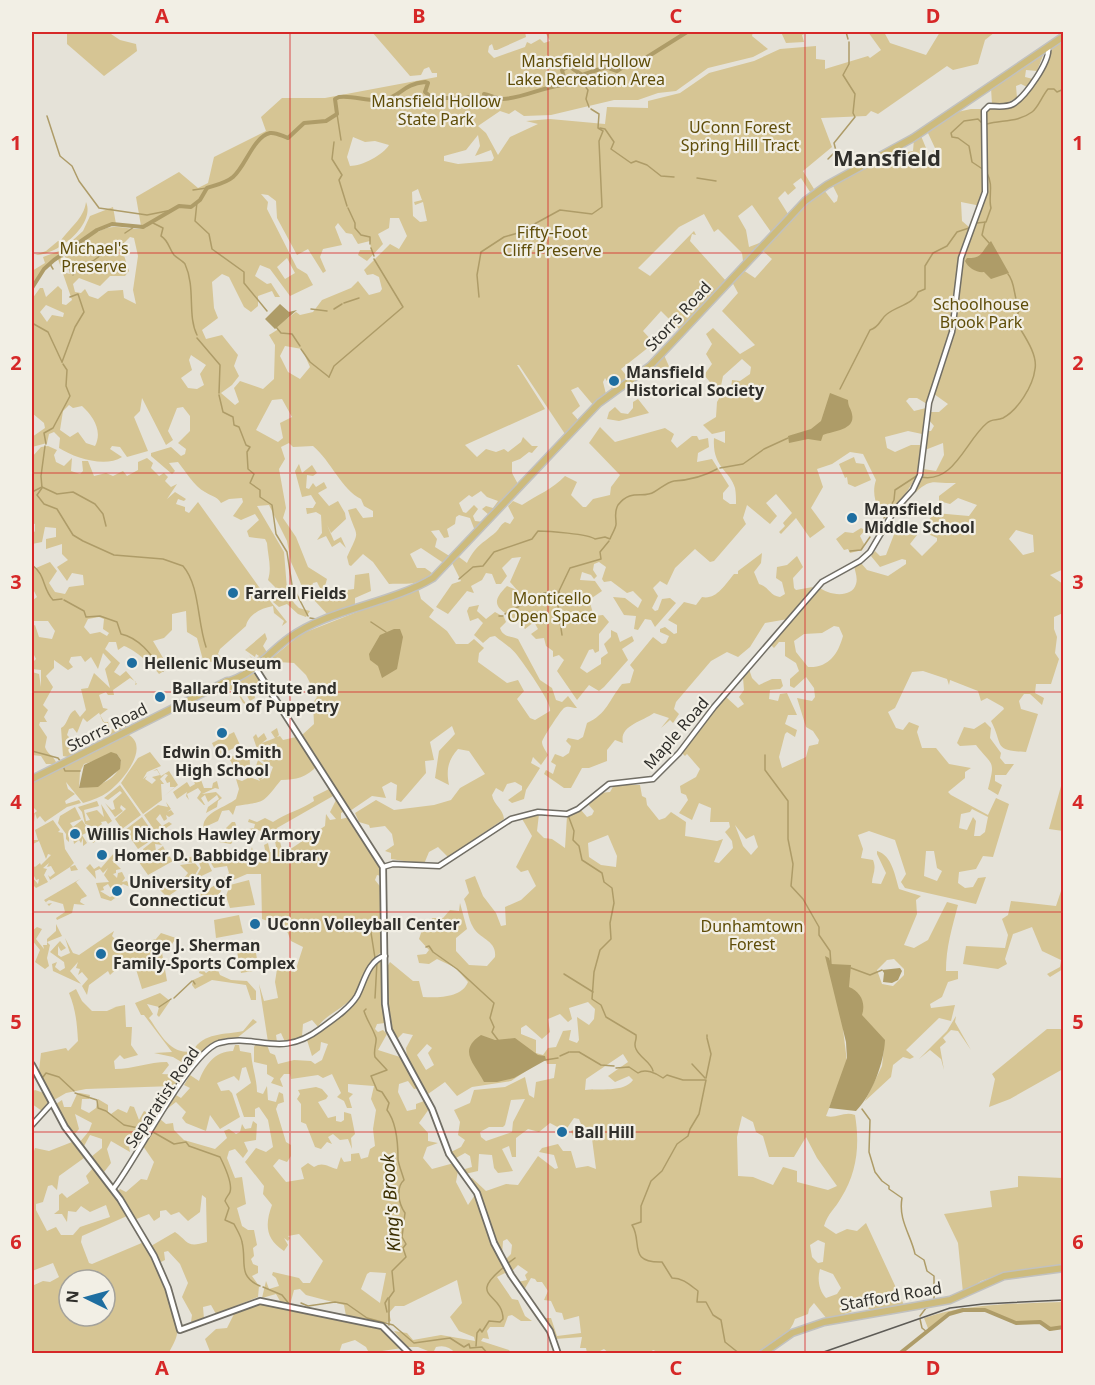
<svg xmlns="http://www.w3.org/2000/svg" width="1095" height="1385" font-family="'Noto Sans',sans-serif">
  <style>
    .green { fill: #d6c594; fill-rule: evenodd }
    .water { fill: #ae9c68 }
    .lines { fill: none; stroke-linecap: round; stroke-linejoin: round }
    .stream { stroke: #ae9c68; stroke-width: 1.5 }
    .river { stroke: #ae9c68; stroke-width: 4 }
    .tertiary-casing { stroke: #716e65; stroke-width: 7 }
    .secondary-casing { stroke: #716e65; stroke-width: 8 }
    .primary-casing { stroke: #c1c1bf; stroke-width: 9 }
    .tertiary { stroke: #fff; stroke-width: 4 }
    .secondary { stroke: #fff; stroke-width: 4.5 }
    .primary { stroke: #cdbb7d; stroke-width: 6 }
    .rail { stroke: #5d5b56; stroke-width: 1.5 }
    .grid { fill: none; stroke: #d62828; stroke-width: 1.5; stroke-opacity: 0.55 }
    .poi-dot { fill: #1e6ea0; stroke: #f2efe5; stroke-width: 2 }
    .labels { text-anchor: middle; dominant-baseline: central; stroke-width: 4.5; stroke-linejoin: round; paint-order: stroke }
    .park-label { font-size: 16px; fill: #5f4d09; stroke: #f2efe5 }
    .street-label { font-size: 16px; fill: #302f2b; stroke: #f2efe5 }
    .poi-label { font-size: 16px; font-weight: bold; fill: #302f2b; stroke: #f2efe5; text-anchor: start }
    .water-label { font-size: 18px; font-style: italic; fill: #3c2f01; stroke: #f2efe5 }
    .district-label { font-size: 22px; font-weight: bold; fill: #302f2b; stroke: #f2efe5 }
    .neatline { fill: none; stroke: #d62828; stroke-width: 2 }
    .grid-label { font-size: 20px; text-anchor: middle; font-weight: bold; fill: #d62828 }
  </style>
  <rect width="100%" height="100%" fill="#e5e2d8"/>
  <g class="green">
    <path d="M67,32H108L120,40L136,44L137,51L104,76L67,44Z"/>
    <path d="M372,32H525L526,37L497,50H494L492,44L489,46L488,52L494,58L525,47L527,42L531,44L540,39L544,43L550,41L545,32H753L752,36L768,49L753,57L708,68L676,91L658,93L638,100H614L551,115L524,116L515,110L509,114L500,111L478,126L486,133L498,155L510,137L538,124L526,121L550,119L605,124L607,107L648,108V101L680,93L709,73L754,61L780,49L816,46V59L825,60V69L868,56L870,58L881,50L868,32H884L890,43L926,55L940,32H995L985,40L978,64L953,70L947,66L878,114L871,111L866,116L821,118L832,147L803,171L814,189L810,192L801,178L793,184L796,188L788,195L785,191L778,198L788,214L771,232L752,205L738,216L746,230L749,247L762,242L743,261L742,253L718,229L714,232L704,214L679,227L638,268L650,276L694,231L696,235L692,234L690,241L726,281L680,330L661,311L643,331L654,343L621,369L629,379L612,389L605,378L603,382L606,394L594,406L578,387L571,390L580,406L572,413L579,421L565,434L519,365H517L545,409L465,445L477,457L486,449L496,452L504,449L508,452L521,442L523,437L532,446H538L532,453L529,452L520,459L512,462V473L519,486L489,515L482,509L486,506L493,508L498,501L487,497L481,491L472,497L469,495L459,503L463,512L466,513L474,505L478,509L473,516L475,521L484,522L475,531L470,518L459,515L456,517L455,524L447,529L449,537L444,538L439,530L431,531L437,539L435,547L451,557L445,564L421,548L410,554L417,568H425L432,573C419,587 406,583 389,584L373,562L363,554L351,566L349,565L347,557C361,527 357,540 348,510L356,508L363,518L373,517V511L364,506L361,499C342,490 331,461 313,446L293,447L289,443L281,447L285,459L279,469L286,508L283,518L296,537L308,567L327,579L325,586L333,592L354,589L355,575L369,573L371,591L355,598V606L329,616L314,600L321,590L317,582L313,583L310,592L305,593L291,562L287,541L269,505L257,506L284,552L287,589L294,603L299,608L310,611L306,617L298,614L287,604L279,607L273,602L279,591L268,580C272,567 268,557 267,543L265,539L249,537L247,531L259,520L255,514L241,520L233,516L243,502L242,498L229,499L221,503C217,496 212,497 205,492C194,486 186,472 178,462L169,463L175,471L172,474L151,456V453L171,447L181,456L185,454L186,449L178,443L190,431V416L183,407L177,408L168,431L173,440L166,445L142,398L140,411L134,417L148,451L127,457L120,447L112,446L110,449L122,457C105,468 75,458 59,448L60,438L54,432L49,434L47,443L32,447V437L45,428L44,423L32,413V299L40,288H43L46,297L58,286L62,290V304L66,305L72,300L58,259L47,265L34,287L32,271L45,263L43,257L59,251L63,256L66,273L70,274L63,249L83,231L90,216L113,207L116,224L104,226L98,232C117,220 132,234 147,227L141,226L136,197L179,172L198,188L208,183L214,157L266,131L261,117L282,98H325L437,77V73H432L429,67L424,69L421,75L410,76ZM478,135L480,146L475,156L491,150L494,158L492,161L458,164L444,161V156L466,150ZM353,137L365,142L375,141L389,145C383,155 362,166 350,166L347,157ZM418,189L422,200L414,202L415,205L423,202L427,221L420,222L413,216L412,192ZM261,194L268,195L276,201L277,218L297,255L308,249L323,273L326,271L320,257L323,249L342,245L335,227L338,223L346,233L352,234L358,244L370,241L371,250H360L358,255L367,261L383,244L378,234L389,228L390,218H399L407,236L399,249L390,244L364,270L367,275L373,274L379,277L382,289L380,292L369,295L358,281L351,288L322,300L313,312L300,315L296,312L277,326V330L269,335L275,345L274,379L263,389L240,381L234,388L239,402L235,405L221,393L232,385L239,376L234,366L238,355L222,335L206,339L202,330L218,318L214,308L212,282L222,274L229,277L244,307L251,312L258,306V296L272,291L275,297H280L271,283L267,284L255,276L260,265L270,269L290,296L313,285L307,274L297,268L267,209L268,202ZM130,237L134,238L138,256L133,290L136,304L124,298L123,290L108,291L98,299L89,296L85,289L81,293L75,292L73,284L79,278L100,286L110,276H125L129,271L121,246ZM287,258L295,273L285,279L277,267ZM46,305L64,313L63,317L52,315L47,322L40,312ZM285,346L302,349L310,367L300,379L288,372L280,356ZM191,355L206,365L200,374L204,385L197,389L188,388L181,378L192,370L189,360ZM282,399L292,417L280,423L283,438L278,442L256,430L272,400ZM69,405L73,408L82,406C93,416 103,431 95,446L86,443L78,432L70,437L60,430L63,411Z"/>
    <path d="M781,32H809L802,35L804,42L786,43Z"/>
    <path d="M1063,40L1064,569L1050,575L1063,584V613L1054,617V629L1057,637L1055,653L1059,659L1051,684H1036L1035,693L1044,698L1042,705L1030,694H1024L1019,701L1021,709L1038,714L1026,752C992,750 1004,746 991,721L1004,709L1003,707L987,698L981,701L978,691L950,680L949,685L947,679L923,671L912,672L895,708L888,712L896,728L903,730L909,722L919,726L917,732L922,748H936L949,764L971,768L965,772V778L948,792L951,795L988,815L996,798L1009,804L993,857L983,856L976,869L959,872L958,883L965,888L973,887L978,878L986,877L976,904L905,888L901,882L906,874L895,840L869,831L858,835L863,849L861,858L873,860C877,870 872,875 872,883L881,884L886,873L877,854V851C892,855 895,876 899,889L921,896L916,900L917,914L904,945L914,948L928,940L947,902L958,905C952,928 946,947 946,971H958V979L948,982L942,997L930,1004L931,1008L955,1005L951,1021L939,1018L906,1050L914,1057L910,1059L903,1057L893,1065L891,1077L865,1101L882,1066L884,1046L843,1029L847,1062L826,1116C836,1119 844,1111 855,1115C860,1145 857,1173 841,1198C835,1209 828,1213 824,1226L836,1234L847,1229L857,1231L866,1223L904,1305L871,1310L863,1305L855,1306L851,1312L827,1319L814,1303L809,1309L808,1314L795,1319C790,1336 770,1348 752,1353L672,1354L669,1351L663,1354L653,1350L650,1353L610,1354L604,1349L596,1353H587L586,1348H580L582,1337L555,1339L545,1318H551L557,1336L581,1333L579,1316L564,1320L562,1313L556,1312L551,1301L544,1300L548,1291L542,1282H537L535,1279L531,1278L524,1290L518,1282L527,1280L525,1275L528,1272L518,1265L511,1272L505,1260L511,1254L512,1245L507,1239L503,1241L502,1255L469,1179L472,1178L486,1191L506,1184L518,1185L538,1156L555,1169L558,1168L554,1155L539,1152L542,1148L558,1144L563,1151H571L576,1168L588,1166L596,1169L591,1131L574,1139L571,1131L581,1124L579,1119L574,1118L565,1131L550,1123L539,1132L528,1129L516,1138V1157H512L509,1146L502,1149L513,1171L498,1173L494,1168L492,1155L479,1154L478,1171L465,1174V1169L472,1167L470,1156L465,1153L456,1158L451,1152L461,1147L465,1140L458,1135L460,1122L454,1110L470,1103L474,1090L505,1087L525,1077L529,1095L534,1098L536,1082L554,1078L556,1064H547L546,1060L541,1061L511,1081L472,1087L457,1096L445,1082L428,1094L407,1058L406,1048L413,1035L403,1033L397,1039C383,1021 384,989 387,967L390,962L413,981H419L423,997C437,998 462,998 468,982L456,968L437,959L429,964L419,963L417,955L426,954L429,950L419,939L423,927H428L432,918H443L450,910L459,911L460,903L467,929L456,938V951L469,965L487,966L495,957C497,940 479,939 473,927C468,919 468,908 464,899L469,893L465,880L475,876L483,896L496,913L501,926L506,925L505,907L521,900L536,886L528,870L521,872L516,867L532,836L521,817L539,814L537,831L544,838L552,839L565,848L567,816L581,810L587,817L592,815L594,811L588,804L600,793L610,792L614,785H640L642,796L646,798L647,805L659,820L665,818L671,812L686,822L685,836L717,841L723,839L714,862L719,863L733,848L732,841L725,832L730,827L729,822H710L711,808L699,803L692,820L679,813L688,800L686,795L681,793L680,786L696,777L700,769L687,754L685,756L682,753L725,696L738,708L744,704L739,697L744,690L743,678L749,669L752,678L759,685L772,679H781L783,686L780,689L770,690L769,699L778,701L780,694L787,693L797,715H788L785,724L797,730L795,737L787,732L785,734L779,757L782,768L806,757L809,746L818,744L819,740L813,731L806,727L797,698L812,701L815,697L814,688L806,677L794,688L790,686V679L799,671L796,663L785,656V642H779L774,648L770,644L819,587C827,595 852,599 856,584C858,578 855,571 854,566L861,563L867,570L888,576L906,564V560L902,559L880,567L871,556L875,551L880,556L886,555L895,532L902,528L903,521L917,529V535L910,544L922,556L937,541V538L926,533L924,525L935,513L969,516L977,505L958,498L950,504L939,501V496L956,483C934,484 932,477 916,492L923,469L936,471L944,455L943,443L925,450L926,431H931L934,426L928,419L929,412H939L948,404L934,394L930,395L927,404L917,398H909L906,401L914,411L926,408L922,434L908,431L885,437L887,448L895,452L911,445H920C926,476 902,496 886,519L882,513L880,514C875,501 872,492 876,480L863,454L850,452L832,464L817,469L823,487L811,508L825,527L810,538L796,518L781,534L779,532L785,526L783,523L792,513L776,494L766,503L777,516L770,524L747,505L743,518L746,524L714,561L710,562L695,549L675,568L667,585L660,581L653,588L658,596L652,608L655,611L658,610L662,599L670,598L676,603L655,627L651,620L645,619L638,630L634,629L636,616L624,615L613,597L625,598L638,608L642,600L633,591L627,593L611,581L604,582L602,579L606,567L599,562L594,564L593,570L597,576L594,579L591,575L582,572L580,580L595,581L602,591L589,600L594,616L603,615L609,622L599,634V651L595,653L593,649L589,650L580,668L587,673L601,664V658L608,653L604,644L611,637V630L617,633L620,642L632,636L634,641L622,649L628,660L604,687L599,691L589,685L577,700L557,671L564,660L559,655L553,657V651L546,646L544,638L536,639L531,634L538,629L534,622L525,629C512,611 481,611 507,586L517,590L510,582L521,557L512,558L502,568L507,576L501,584H496L492,574L486,573L482,580L471,586L474,593L467,591L448,614L436,607L452,584L461,581L452,563L459,557L467,563C476,545 482,544 496,532C500,528 500,525 505,522L510,524L514,518L508,506L513,501L522,505C537,495 553,489 565,476L577,482L571,495L583,507H586L593,499L610,495L611,487L620,475L589,443L600,427L615,442L665,428L674,434L671,441L677,448L692,436H697L699,440L708,438L709,447L698,453L697,462L712,459L729,486L723,493V499L730,504H736C736,499 736,493 735,488C730,470 712,468 714,438L725,443V431L712,434L703,425L716,417L717,402L721,395L704,375L712,364L706,354L712,344L706,334L713,328L740,354L755,345L722,311L738,293L732,282L743,270L755,278L772,259L762,250L809,200L824,190L834,203L837,201L838,196L832,184L883,157L887,162L902,159L907,152L913,151L914,139L921,136L929,155L931,154L935,148L927,131L953,113L971,109H1003L1019,101L1036,81L1051,48ZM961,202L981,206L976,225L969,227L962,221ZM742,359L751,367L750,374L740,381L732,380L731,389L721,386L723,376ZM1016,530L1033,535L1034,552L1023,555L1009,539ZM834,626L839,627L843,636C838,654 829,668 808,667L796,652L794,641L804,634L822,633ZM972,809L988,817L985,832L980,836H974L976,821L973,817L967,830L959,828L961,814L970,812ZM735,825L746,839L754,835L758,847L751,855L743,846ZM608,835L617,856L616,867L601,865L589,857L588,843ZM926,851H934L937,868L942,871L937,881L924,876ZM894,959L904,969V975L893,986L882,984L877,970L887,960ZM588,1002L595,1009L594,1019L589,1025L577,1017L579,1040L577,1043L569,1040L571,1030L563,1031L556,1047L548,1048L543,1055L536,1053V1040L521,1034V1028L526,1025L542,1039L550,1032L548,1019L560,1014L568,1022L572,1019L569,1008ZM427,1044L432,1048L428,1053L434,1065L426,1070L417,1055ZM623,1054L628,1062L608,1076L615,1082L629,1076L633,1080C624,1093 599,1088 585,1090L586,1079ZM525,1099L513,1122L512,1132L486,1141L481,1137L480,1132L489,1127H503L505,1125L511,1100ZM742,1116L753,1122L756,1132L763,1136L769,1157H794L806,1137L817,1158L837,1186L828,1190L797,1182V1171L783,1167L773,1185L753,1177L738,1176L737,1137ZM818,1240L825,1243L823,1262L818,1263L812,1257L810,1245ZM820,1269L833,1274L841,1288L837,1294L826,1298C819,1291 817,1279 820,1269Z"/>
    <path d="M1044,53L1037,71L1026,70L1025,77L1033,79L1027,87L1021,84L1016,86L1017,98L1000,106L992,104L991,88Z"/>
    <path d="M86,202C96,225 56,256 35,255L46,251L58,241L60,242C68,229 84,219 86,202Z"/>
    <path d="M664,355L671,371L664,380L650,370Z"/>
    <path d="M638,399L649,413L619,421L607,419L609,412L615,407L621,413L628,414L633,408V402Z"/>
    <path d="M48,446L57,450L54,455L56,462L64,466L72,458L71,471L80,474L83,471L82,461H88L94,476L106,473L113,476L123,471L127,476L138,470V462L147,458L153,463L151,468L159,476L164,473L168,477L165,481L171,487L177,484L167,499L175,492L186,499L184,501L178,499L176,504L185,507V511L189,513L198,502L259,587L287,622L282,626L284,621L274,613L273,606C261,608 248,615 246,626L220,649L218,654L225,661L216,663L203,660L197,638L187,632L186,611L172,614V630L164,638L153,641L169,668L159,674C153,665 135,650 124,646L118,650L116,642H109L105,649L120,663L114,672L120,676L126,671L137,684L135,685L136,682L130,678L113,690L114,695H108L106,692L99,695L103,708L108,709L100,715L103,722H108L110,730L126,725L127,729L104,741L109,731L99,713L100,712L87,722L83,718L77,733L73,728L69,729L67,735L70,738L66,740V746L74,748L77,753L68,757L63,756L61,728C68,725 67,714 75,710L80,717L86,710L81,689L88,688L94,673L110,688L105,669L111,662L103,653L98,669L91,657L85,662L81,656L71,657L69,662L73,667L68,670L54,660V668L46,676L53,687L43,705L48,710L44,717L47,722H40L39,725L47,737L45,747C47,754 53,755 56,762L54,764H46L41,756L32,755V672L39,674L41,687V670L32,669V663L36,659L32,651L33,626L35,625L39,637L52,639L55,631L48,621H32L33,600L37,597L32,587V563L36,568L50,562L57,571L49,583L55,592L65,594L69,587L84,585L83,575L72,573L67,581L57,567L68,560L62,554V544L46,549V539L56,537V528L45,527L42,542L32,544V535L35,531V524L32,523V457L41,447ZM99,617L104,619L103,629L109,633L107,636L100,632L90,634L84,627L88,619Z"/>
    <path d="M854,457L856,463L864,464L871,480L855,487L848,484L847,477L845,478L839,464Z"/>
    <path d="M299,464L302,473L312,465L317,473L313,476L307,475L306,488L309,489L313,483L316,487L324,482L327,488L318,493L329,506L338,501L345,513L346,519L331,533L327,525L334,541L341,537L346,548L340,542L332,547L326,536L317,540L322,533L321,515L316,512L307,514L306,508H313L316,503L311,495L302,497L295,471Z"/>
    <path d="M861,528L865,530L860,536L864,544L862,550L850,553L848,549L844,550L836,539L845,532L853,533Z"/>
    <path d="M762,553L761,563L754,572L759,584C768,586 770,596 780,597L785,594L782,582L776,578L777,567L787,565L797,556L803,567L793,578L794,588L796,590L813,587L788,619L765,623L750,647L738,657L727,652L711,661L676,702L674,709L679,714L673,723L670,720L661,728L669,718L654,713C641,722 619,726 623,743L615,740L607,750V761L589,768H582L571,788H564L544,774L546,770L553,774L556,765L551,762L555,754L563,757L569,753L571,746L566,741L568,738L578,740L583,737L587,723C607,714 609,700 622,684L630,683L634,670L630,665L653,637L662,644L666,643L669,636L660,632V629L665,627L674,634L677,633V625L668,620L684,602L696,605L702,597C716,600 724,586 734,574H738V571Z"/>
    <path d="M418,588L421,599L434,610L429,617L447,631L456,644H468L474,639L484,648L479,653L478,662L507,683L518,680L524,691L517,699L530,718L535,720L550,711C552,703 524,664 517,655C511,647 502,642 495,636L490,637L483,643L474,635L483,623L478,618L470,621L467,611L469,607L479,605L477,611L486,619L495,612L504,617L506,622L500,628C503,637 510,636 518,639L540,680L552,688L556,700L562,702L568,696L577,708C573,708 568,705 564,708C561,710 542,739 542,742C542,746 546,751 548,755L541,765L533,757L531,763L540,768L526,790L524,799L512,803L508,800L522,790V786L515,782L507,784L503,792L496,788L492,795C494,806 503,808 504,819L448,857L438,847L429,852L424,864L391,859V853L385,851L394,845L392,834L385,826L370,828L369,825L359,822L355,813L376,800L394,810L434,805L451,800L460,788L485,774L469,751L458,749C448,760 446,770 449,785L435,778L439,751L455,734L452,726L430,742L434,760L425,761L426,773L401,802L396,800L397,785L391,782L382,787L386,798L372,796L350,811L302,735L314,724L313,703L317,697L306,675L294,663L278,662L275,658L261,667L301,634Z"/>
    <path d="M265,633L267,639L263,646L268,654L254,662L249,655L254,660L259,656L256,654L255,657L245,650Z"/>
    <path d="M256,671L262,682L252,688L255,698L250,701L244,691L253,686L251,683L237,691L247,705L243,703L235,688L229,691L226,688L224,689L227,691L224,693L222,688Z"/>
    <path d="M985,722L991,728L990,738L1001,753L1000,758L1005,764H1014L1006,775H995V781L1002,785L998,795L988,789C996,759 992,766 976,745L960,746L957,743L964,727L974,729Z"/>
    <path d="M277,728L279,735L277,737L280,736L283,740L296,737L317,766C307,777 296,780 281,780C261,805 266,801 236,806L233,815L229,810L222,811L218,821L207,826L204,831C199,813 225,808 236,799L239,789L236,779L242,781L250,777L260,781L254,772L258,760L269,769L261,780L270,775L273,767L261,760L253,737L256,734L258,738L264,733L267,739L262,743L275,738L271,732Z"/>
    <path d="M234,732L240,745L218,756L212,743Z"/>
    <path d="M127,734C152,746 122,782 108,792C101,797 93,800 83,803L66,782L68,789L75,794L65,801L66,804L79,800L81,803L67,807L45,822L40,816L37,819L35,813L34,822L32,815L37,811L34,808L32,810V780H37ZM117,754L121,760C118,782 98,786 79,788L80,772L84,764Z"/>
    <path d="M249,748L250,765L239,777L229,758Z"/>
    <path d="M150,752L161,766L147,772L143,779L147,776L145,779L152,784L156,780L152,777L160,775L157,770L153,771L157,769L161,776L169,771L178,785L164,796L175,787H170V782L167,783L165,779L168,775L165,774L160,779L164,784H161L162,800L143,814L121,783L138,758Z"/>
    <path d="M200,777L204,788H212L213,783L217,781L219,789L215,788L202,794L216,792L222,798L218,801L217,807L206,813L208,807L219,799L217,795L208,802L205,795L201,798L205,805H204L197,798L201,792L198,788L187,794L189,800L186,796L187,792L177,799L173,792L187,782L190,787L195,784L193,779L199,781Z"/>
    <path d="M1063,779V831L1049,829Z"/>
    <path d="M120,785L141,815L122,829L115,819L126,809L121,805L120,808L123,811L115,817L105,803L112,810L115,809L113,801L122,793L120,791L108,800L104,798Z"/>
    <path d="M331,788L345,811L341,813V819L350,817L381,868V876L377,875L375,880L383,890V951C365,963 364,983 351,999C341,1010 325,1015 318,1027L312,1020L303,1024L302,1036L286,1044L281,1033L276,1035L277,1042H268L259,984L264,1001L278,998L275,982L277,969L295,972L303,947L291,941L281,916L268,921L262,919L261,874H247L224,884L220,893L202,906L196,903L180,906L217,884L229,873L227,866L214,868L209,860L213,863L218,862L219,858L222,861L229,859L238,862L240,858L250,853L252,847L254,856L258,858L266,854L264,845L268,843L270,852H277L275,841L262,839L263,832L258,830L253,837L235,838L231,844L219,842L221,835L230,837L226,828L232,822H235L238,831L254,828L255,824L248,822L249,819L257,822L265,818L273,822C286,813 301,810 314,801L313,797ZM333,796L336,800L330,812L336,819L330,820L326,814L325,826L286,852L282,850L277,828Z"/>
    <path d="M97,801L99,806L84,810L86,821L90,820L86,813L97,810L104,817L101,804L112,821L108,824L106,821L101,822L102,824L94,830L97,840L91,831L94,827L85,824L82,812L78,807Z"/>
    <path d="M166,802L171,809L167,812L171,810L174,814L169,817L166,815L167,819L164,821L160,814L156,819L162,826L169,822L172,824L157,834L144,815L158,805L168,807Z"/>
    <path d="M75,807L81,819L70,823L73,827L82,820L96,841L93,843L86,833L82,835L87,843L83,846V838L81,843L79,840L74,844L73,838H78L77,836L81,832L79,829L69,835V842L66,839V834L58,823L60,816Z"/>
    <path d="M142,817L156,837L138,849L125,830Z"/>
    <path d="M53,820L60,830L58,832L63,833L65,849L74,863L70,867L75,865L78,870L71,871L70,867L50,880L48,875L50,877L55,873L51,866L47,867L49,863L43,868L47,869L44,875L48,882L36,888L32,884V877L38,884L39,879L36,880L32,872V865L35,867L40,863L41,865L51,855L48,854L46,859L39,841L33,844L32,833L34,831V840H38L35,830Z"/>
    <path d="M156,839L162,845L155,844L156,851L163,846L166,852L160,858L164,857L167,860V853L173,861L148,875L134,855L135,853L132,854V851H143V849Z"/>
    <path d="M115,852L117,857L112,860L121,869L116,870V873L113,874L117,878L118,873L122,872L125,878L122,882L127,881L130,887L123,884L113,892L108,884L103,887L104,890L100,891L110,897L122,893L111,901L101,898L96,883L109,882L104,875L108,868L103,873L100,869L95,871L96,879L86,868L90,864L94,869L99,866L101,868Z"/>
    <path d="M203,852L212,871L195,879L201,868L199,863L178,862Z"/>
    <path d="M195,863L199,868L192,880L167,897L159,889L164,885L167,888C176,886 183,880 188,873L180,865Z"/>
    <path d="M80,879L76,882L87,896L81,899L80,902L85,905L74,904L72,913L57,920L56,918L65,912L63,904L49,900L46,902L47,904L52,903L49,906L44,900Z"/>
    <path d="M249,880L255,905L230,908L226,896L230,885Z"/>
    <path d="M1063,885V969L1050,977L1047,974L1060,967L1061,960L1042,951L1032,927L1013,934L1005,959L1007,964L998,969L963,964L966,946L1005,948L1008,935L1002,919L1008,915L1011,901L1056,906Z"/>
    <path d="M239,915L243,933L216,938L214,920Z"/>
    <path d="M56,924L62,936L47,942L50,945L47,958L49,966L45,969L35,962L40,950L32,940V931L37,927L42,929L36,939L44,949L43,945H47V939L56,931Z"/>
    <path d="M114,931L112,936L123,947L121,951L125,952L127,947L156,939L161,933L176,938L172,944L161,947L167,981L142,989L133,959H127L110,975L108,971L89,985L87,995L82,986L88,979L82,972L78,975L80,969L76,968L78,962L70,971L81,984L53,971L52,964L57,962L55,967L60,971L65,968L64,962L50,952L60,941L66,948L61,951L58,946V955L61,957L70,953L65,938L73,953L79,955Z"/>
    <path d="M254,942L259,970L241,973L236,946Z"/>
    <path d="M381,960L385,1023L377,1024L375,1029L378,1032L383,1030L387,1034L378,1050L400,1057L419,1088L414,1089L408,1081L399,1084L398,1092L407,1111L416,1109V1104L424,1101L429,1109L419,1123L428,1133V1141L438,1143L427,1147L423,1158L432,1169L454,1163L458,1171L456,1182L468,1205L475,1195L489,1237L511,1278L505,1273L497,1277L512,1299L518,1300L525,1316L532,1321H521L512,1315L508,1316L504,1327H490L487,1331L489,1339L483,1338L481,1341L509,1350L511,1353H455C450,1347 444,1345 436,1347L433,1353L418,1347H407L394,1331L407,1333L413,1340L441,1335L475,1341L474,1337L459,1331L450,1317L462,1303L457,1280L404,1306H395L389,1313L391,1321L383,1323L346,1316L344,1305L306,1295L300,1289L294,1290L290,1305L280,1301L276,1294L262,1298L266,1281L269,1289L279,1286L276,1278L272,1275L273,1272L299,1278L303,1283H310L323,1261L299,1234L288,1236L290,1238L288,1241L284,1238L288,1245L284,1251C265,1239 265,1224 272,1205L263,1194L264,1186L245,1162L256,1148L266,1152L273,1147L268,1120L259,1107L255,1109V1117H244L236,1094L251,1083L246,1067L242,1068L239,1081L234,1076L217,1083L221,1091L229,1090L232,1093L240,1117L220,1129L210,1115L206,1131L186,1123L182,1118L186,1112L176,1102L167,1109L176,1095L181,1098L190,1088L184,1085L190,1075L199,1081C205,1065 215,1051 233,1051L235,1045H239L240,1051L251,1053C252,1067 257,1079 257,1092L263,1094L267,1086L268,1100L276,1102L279,1092L283,1094L284,1102L278,1104L276,1109L286,1142L291,1145V1156L287,1162L279,1159L273,1166L286,1182L304,1179L301,1168L308,1163L314,1167C323,1161 328,1167 337,1169L341,1157L344,1162L351,1161V1154L359,1153L361,1159L368,1157L370,1149L375,1146L373,1129L376,1110L371,1099L374,1086L348,1084V1092L353,1094L349,1098L352,1108H347L344,1101L337,1097L341,1093L332,1074L323,1078L318,1075L291,1079L290,1074H284L280,1079L283,1087L271,1083L274,1078L267,1074V1065L254,1062V1047L256,1044L267,1045L270,1053L275,1055L278,1064L294,1060L311,1061L315,1064L322,1060L328,1044L321,1042L320,1050L312,1056L307,1040L355,1000L375,964ZM370,1272L386,1273L380,1303L361,1289L367,1274Z"/>
    <path d="M216,966L220,975L231,980L247,981L256,991V1000H251L246,985L212,980L195,989L192,985L193,980L204,975L199,973L201,968L206,973Z"/>
    <path d="M76,989L82,1001L92,1011H107L116,1007L110,1008L125,1005L126,1027H132L131,1045L138,1055L124,1059L120,1055L114,1061L115,1069C133,1069 149,1062 167,1062L169,1065L162,1074L182,1075L174,1086L86,1089L66,1093L54,1100L39,1071L41,1053L66,1048L68,1051L78,1041C77,1024 76,1010 69,993Z"/>
    <path d="M160,993L170,1001L159,1017L157,1015L159,1007L147,1004L153,1014L149,1018C160,1033 170,1056 193,1051C203,1032 225,1035 243,1031L253,1019L257,1022L237,1038C213,1035 204,1052 190,1067L173,1057L154,1053L172,1052L144,1015H141L135,1003Z"/>
    <path d="M956,1016L955,1022L971,1050L958,1031L951,1030L943,1038L946,1042L940,1047L944,1070L941,1059L930,1050L919,1059L947,1031Z"/>
    <path d="M1047,1029H1063V1069L1010,1099L989,1107L995,1079L992,1074Z"/>
    <path d="M316,1087L322,1089L328,1096L326,1099L318,1102L328,1118L336,1116V1121L341,1122L344,1120V1112L351,1114L355,1134L351,1138L352,1149L348,1139L340,1140L333,1134L328,1137L332,1144L327,1142L321,1149L315,1147L306,1124L301,1122V1104L297,1099L300,1094L298,1090Z"/>
    <path d="M35,1090L44,1093L48,1102L42,1111L32,1104V1092Z"/>
    <path d="M80,1093L90,1095L89,1099H82L81,1109L89,1113L96,1108L98,1099L108,1105V1112L111,1114L118,1109L127,1113L130,1106L134,1107L139,1120L144,1111L148,1113L156,1105L162,1108L157,1115L153,1112L150,1116L153,1121L139,1142L127,1135L130,1152L111,1141L107,1149L111,1163L104,1172L91,1157L102,1148V1139L90,1135L83,1148L79,1143L89,1131L92,1123L75,1114L79,1129L73,1136L56,1104L62,1100L64,1107H71L77,1094Z"/>
    <path d="M160,1119L166,1124L173,1123L174,1130L184,1140L215,1149L227,1138L224,1131L229,1129L236,1134L240,1132L242,1124L245,1129L251,1128L253,1121L257,1124L256,1140L244,1142L248,1151L243,1158L235,1149L229,1151L227,1158L235,1178L242,1177L246,1204L237,1208L242,1226L248,1230H254L257,1245L253,1248L254,1256L251,1259L253,1264L258,1266V1273L252,1276L259,1286L258,1297L216,1314L211,1305L203,1307L204,1319L191,1322L192,1315L182,1297L188,1283L180,1264L168,1251L164,1252L165,1260L161,1262L151,1246L175,1232C189,1242 186,1248 207,1242L206,1198L202,1195L200,1212L188,1221L179,1212L171,1215L166,1210L160,1211V1217L154,1221L149,1214L134,1220L118,1191L120,1189L126,1192L141,1179L147,1180L154,1162L143,1146Z"/>
    <path d="M72,1142L84,1158L59,1176L57,1190L52,1185L48,1186L43,1202L36,1204V1210L47,1231L56,1227L61,1235H73L80,1227L110,1217L106,1205L90,1212L81,1206L76,1212L68,1211L67,1222L62,1214H54L59,1210V1195L62,1193L67,1198L89,1183L86,1176L93,1168L117,1198L127,1216L82,1236L81,1242L89,1263L92,1264L144,1242C159,1270 174,1299 177,1331C178,1338 171,1347 169,1353H32V1286L43,1281L50,1282L59,1277L53,1263L32,1271V1157L35,1148L49,1151ZM69,1280H105V1316H69Z"/>
    <path d="M1018,1176L1063,1178L1062,1267L1002,1274L981,1281L963,1293L958,1243L944,1214L992,1207L990,1191L1018,1187Z"/>
    <path d="M259,1302L379,1326L402,1348L369,1353L366,1347L355,1340L342,1344L339,1353L211,1354L205,1339L216,1329L227,1328L235,1312Z"/>
    <path d="M1063,1302V1327C1051,1332 1049,1326 1039,1322H1015L987,1311L969,1309L950,1313L929,1331L924,1318C969,1303 1016,1304 1063,1302Z"/>
  </g>
  <g class="water">
    <path d="M991,241L1009,273L991,279L984,272C977,273 968,268 965,261L967,258C983,259 982,250 991,241Z"/>
    <path d="M280,304L289,312L297,310L275,329L265,319Z"/>
    <path d="M830,393L848,400C848,407 851,408 852,414C856,430 833,431 823,435L821,441L808,439L789,443L788,436L811,429L821,421Z"/>
    <path d="M394,629H400L403,637L397,669L382,678L378,666L370,660L369,654L380,635Z"/>
    <path d="M111,752L117,754L121,760L120,769L98,787L79,788L84,765Z"/>
    <path d="M825,956L829,958L831,964L851,965L849,987C861,992 866,1003 862,1015L885,1040C884,1063 872,1095 856,1111L829,1108L847,1058L846,1042Z"/>
    <path d="M900,968L902,971L898,980L892,983L883,982L884,973L882,970Z"/>
    <path d="M481,1035L495,1040L515,1038L538,1055L545,1056L546,1060L514,1078L497,1082H484C475,1064 457,1051 481,1035Z"/>
  </g>
  <g class="lines">
    <g class="stream">
      <path d="M846,32L848,39"/>
      <path d="M582,75L580,80L588,90L586,99L589,107"/>
      <path d="M337,114L341,140"/>
      <path d="M47,116L60,156L72,166L79,181L99,208L147,215L172,210"/>
      <path d="M983,124L978,119L964,121L951,133L952,137L958,138L969,146L972,162L984,170"/>
      <path d="M987,124C1002,120 1019,122 1032,112C1038,108 1042,96 1048,89H1054L1057,92L1064,89"/>
      <path d="M600,128L605,129L614,142L611,149L631,163L636,161L647,165L661,176L674,177"/>
      <path d="M334,142L332,159L342,175L339,180L347,206"/>
      <path d="M828,159L836,151L834,143L855,117L853,113L855,94L843,75L849,64V42"/>
      <path d="M697,178L716,181"/>
      <path d="M193,190L207,188"/>
      <path d="M197,202L195,221L209,234L212,249L244,272V283L267,311"/>
      <path d="M348,208L355,223V228L361,235L370,237V244"/>
      <path d="M985,222L982,235L990,244"/>
      <path d="M153,223L163,228L161,236C169,241 169,249 174,255C177,258 183,261 185,264C196,288 187,315 197,335"/>
      <path d="M977,223L986,222L991,208C988,197 994,186 987,173"/>
      <path d="M125,233L134,227"/>
      <path d="M371,248L374,256"/>
      <path d="M50,264L53,269"/>
      <path d="M73,275L77,266L93,261L118,242L125,244"/>
      <path d="M479,297L477,275L481,252L504,237L518,233L560,210L592,214L602,207L599,141L603,131L598,128L599,114L591,109"/>
      <path d="M344,303L359,298"/>
      <path d="M311,309L327,311"/>
      <path d="M334,309L342,304"/>
      <path d="M32,323L48,332L62,362"/>
      <path d="M276,327L281,333L292,334L300,346"/>
      <path d="M197,338L220,365L219,393"/>
      <path d="M301,349L310,362L329,377"/>
      <path d="M62,362L75,327L84,312L78,294L70,297"/>
      <path d="M329,377L334,366L403,307L374,259"/>
      <path d="M840,389L870,330C880,327 880,319 887,314C897,306 914,304 918,292L925,289V266L933,253L947,246L957,232L969,228"/>
      <path d="M219,395L223,412L233,417L234,425L239,427L246,445L250,447L247,452L248,469L254,474L250,483L260,490V497L272,505L276,534L287,552L292,585L308,616"/>
      <path d="M46,444L44,433L53,428L70,396L66,386L67,370L63,364"/>
      <path d="M45,446L41,476L42,488L37,495L44,504L57,509L73,535L83,541L114,555L163,559L183,566C200,586 197,621 206,647"/>
      <path d="M720,468L743,464L764,449L788,438"/>
      <path d="M921,477C954,484 966,440 987,423C992,418 997,421 1003,418C1018,410 1033,386 1035,369C1038,353 1022,333 1015,320L1020,309C1013,299 1016,283 1008,274"/>
      <path d="M32,492L42,487L57,494L73,492L95,504L103,514L106,526"/>
      <path d="M884,518L894,500L895,490L918,475"/>
      <path d="M874,531L880,525"/>
      <path d="M850,551L861,550L870,537"/>
      <path d="M32,565C46,575 42,588 53,600L62,599"/>
      <path d="M459,579L473,567L483,566L494,552L532,539L538,531C547,531 589,534 595,539L605,537L610,539C611,535 617,527 616,523C616,516 614,512 618,505C631,488 643,499 654,492C660,489 667,482 674,481C690,480 703,477 717,469"/>
      <path d="M64,600L84,611L86,617L100,616L117,622L121,634C140,638 152,656 163,671"/>
      <path d="M505,614L544,593L559,592"/>
      <path d="M499,616H503"/>
      <path d="M310,618L316,619"/>
      <path d="M371,622L386,632"/>
      <path d="M562,635L558,608L559,591L570,568L601,559L600,552L609,541"/>
      <path d="M32,751L58,758L61,762"/>
      <path d="M765,755V770L788,801V839L793,864L791,886L803,899L819,927V935L830,951L831,965"/>
      <path d="M63,766L65,771H80"/>
      <path d="M568,815L574,831L573,840L579,846L582,860L602,873L604,882L612,888L614,903L610,923L611,939L600,950L594,972L592,999L601,1005L606,1017L636,1035C637,1041 633,1043 636,1049C640,1058 651,1062 653,1071"/>
      <path d="M369,920L375,958"/>
      <path d="M426,947L429,946L433,952L457,969L494,1003L490,1018L494,1027L492,1032L498,1040"/>
      <path d="M851,968L870,975L882,970"/>
      <path d="M564,974L593,992"/>
      <path d="M193,981L195,984"/>
      <path d="M174,998L192,981"/>
      <path d="M375,998L377,962"/>
      <path d="M159,1007L171,999"/>
      <path d="M366,1009L364,1011C367,1021 373,1028 376,1038C377,1043 373,1050 375,1057L387,1070L371,1076L377,1090L382,1092L389,1103L387,1110C397,1123 398,1145 398,1159C398,1163 402,1173 404,1180C396,1187 398,1203 405,1213L402,1237L406,1244L403,1248L406,1257L392,1271L394,1291L389,1298V1325"/>
      <path d="M707,1035V1037"/>
      <path d="M570,1052H579L601,1065L614,1066"/>
      <path d="M560,1056L569,1052"/>
      <path d="M545,1060L558,1058"/>
      <path d="M692,1064L705,1078"/>
      <path d="M616,1068L629,1067L638,1073C645,1068 656,1073 663,1078L667,1075L683,1080H706L699,1114L690,1129L688,1136L677,1144L662,1171L651,1181L641,1206V1222L632,1225C643,1242 627,1263 662,1262L672,1278C683,1278 690,1285 698,1291L697,1302H706L713,1315L721,1320L725,1342L740,1354"/>
      <path d="M40,1076L43,1077L46,1073L59,1077L74,1091"/>
      <path d="M706,1078L711,1054L707,1038"/>
      <path d="M75,1093L97,1100L98,1108L106,1111L124,1125L148,1130"/>
      <path d="M862,1109L870,1120L869,1152L875,1172L882,1181L889,1186V1189L902,1198C898,1220 911,1235 915,1254L924,1260L927,1271L934,1276V1300"/>
      <path d="M153,1132L174,1144L186,1142L189,1146L220,1157C224,1165 233,1183 230,1192C229,1195 226,1197 225,1201L229,1208L225,1220L234,1224C237,1230 241,1236 242,1242C247,1262 237,1276 260,1286"/>
      <path d="M507,1264L515,1258"/>
      <path d="M263,1287L282,1295L290,1305"/>
      <path d="M301,1303L308,1306L335,1302L347,1304L367,1318L393,1325L414,1343L450,1338L464,1347L469,1344L470,1348L482,1347L488,1354"/>
      <path d="M387,1312L385,1303L388,1298"/>
      <path d="M920,1316L926,1308L932,1306"/>
      <path d="M920,1319L922,1328L927,1332"/>
      <path d="M476,1346L477,1333L480,1329L482,1332L489,1321L500,1322L503,1319C503,1292 466,1298 504,1267"/>
      <path d="M75,1354H109"/>
    </g>
    <g class="river">
      <path d="M484,94C490,95 496,99 503,99C524,98 542,87 563,85L565,82L562,70L569,66L582,75L606,67L617,71L628,64L644,59L687,32"/>
      <path d="M32,288L44,269L54,260L97,230L112,224L143,227L179,206L191,207L200,200L207,188C216,185 226,183 233,177C246,166 253,137 270,133C276,132 282,136 288,138L304,123L326,121L337,114L335,99L339,97C353,95 368,102 382,100C401,97 402,84 425,82L428,83L425,92L432,98H465L477,95"/>
      <path d="M899,1354L949,1314L963,1310H985L1016,1323L1040,1322L1050,1329L1064,1327"/>
    </g>
    <defs>
      <g id="tertiary">
        <path d="M383,867L393,864L439,866L511,819L538,812L567,814L578,809L609,784L653,779L679,753L714,707L822,582L860,561L870,552L894,511L913,490L920,475L929,403L952,332L961,258L985,192L984,111L989,106C997,106 1005,108 1013,104C1025,97 1051,61 1048,47"/>
        <path d="M32,1125L52,1103"/>
        <path d="M113,1189C136,1161 189,1052 219,1043C257,1033 280,1059 320,1029C332,1020 349,1009 357,996C364,983 368,960 385,956"/>
      </g>
      <g id="secondary">
        <path d="M254,666L383,867L385,1004L389,1030L432,1109L449,1154L477,1193L494,1243L511,1275L550,1331L558,1354"/>
        <path d="M32,1065L65,1127L120,1199L154,1256L168,1288L180,1330L260,1301L382,1326L410,1354"/>
      </g>
      <g id="primary">
        <path d="M226,682C253,675 268,653 289,638C328,609 390,604 433,578L599,403L650,366L805,201L827,185L913,138L1064,36"/>
        <path d="M32,779L227,681"/>
        <path d="M762,1354L792,1333L824,1322L950,1300L1004,1276L1064,1268"/>
      </g>
    </defs>
    <use href="#tertiary" class="tertiary-casing"/>
    <use href="#secondary" class="secondary-casing"/>
    <use href="#primary" class="primary-casing"/>
    <use href="#tertiary" class="tertiary"/>
    <use href="#secondary" class="secondary"/>
    <use href="#primary" class="primary"/>
    <path class="rail" d="M818,1354L950,1308L983,1304L1064,1300"/>
  </g>
  <path class="grid" d="M290,32V1354M548,32V1354M805,32V1354M32,253H1064M32,473H1064M32,692H1064M32,912H1064M32,1132H1064"/>
  <g class="poi-dot">
    <circle cx="614" cy="381" r="6"/>
    <circle cx="852" cy="518" r="6"/>
    <circle cx="233" cy="593" r="6"/>
    <circle cx="132" cy="663" r="6"/>
    <circle cx="160" cy="697" r="6"/>
    <circle cx="222" cy="733" r="6"/>
    <circle cx="75" cy="834" r="6"/>
    <circle cx="102" cy="855" r="6"/>
    <circle cx="117" cy="891" r="6"/>
    <circle cx="255" cy="924" r="6"/>
    <circle cx="101" cy="954" r="6"/>
    <circle cx="562" cy="1132" r="6"/>
  </g>
  <g class="labels">
    <g class="park-label">
      <text x="586" y="61">Mansfield Hollow<tspan x="586" dy="18">Lake Recreation Area</tspan></text>
      <text x="436" y="101">Mansfield Hollow<tspan x="436" dy="18">State Park</tspan></text>
      <text x="740" y="127">UConn Forest<tspan x="740" dy="18">Spring Hill Tract</tspan></text>
      <text x="552" y="232">Fifty-Foot<tspan x="552" dy="18">Cliff Preserve</tspan></text>
      <text x="94" y="248">Michael's<tspan x="94" dy="18">Preserve</tspan></text>
      <text x="981" y="304">Schoolhouse<tspan x="981" dy="18">Brook Park</tspan></text>
      <text x="552" y="598">Monticello<tspan x="552" dy="18">Open Space</tspan></text>
      <text x="752" y="926">Dunhamtown<tspan x="752" dy="18">Forest</tspan></text>
    </g>
    <g class="street-label">
      <text transform="translate(678 316) rotate(-47)">Storrs Road</text>
      <text transform="translate(107 727) rotate(-27)">Storrs Road</text>
      <text transform="translate(676 733) rotate(-49)">Maple Road</text>
      <text transform="translate(162 1097) rotate(-56)">Separatist Road</text>
      <text transform="translate(891 1296) rotate(-10)">Stafford Road</text>
    </g>
    <g class="poi-label">
      <text x="626" y="372">Mansfield<tspan x="626" dy="18">Historical Society</tspan></text>
      <text x="864" y="509">Mansfield<tspan x="864" dy="18">Middle School</tspan></text>
      <text x="245" y="593">Farrell Fields</text>
      <text x="144" y="663">Hellenic Museum</text>
      <text x="172" y="688">Ballard Institute and<tspan x="172" dy="18">Museum of Puppetry</tspan></text>
      <text x="222" y="752" text-anchor="middle">Edwin O. Smith<tspan x="222" dy="18">High School</tspan></text>
      <text x="87" y="834">Willis Nichols Hawley Armory</text>
      <text x="114" y="855">Homer D. Babbidge Library</text>
      <text x="129" y="882">University of<tspan x="129" dy="18">Connecticut</tspan></text>
      <text x="267" y="924">UConn Volleyball Center</text>
      <text x="113" y="945">George J. Sherman<tspan x="113" dy="18">Family-Sports Complex</tspan></text>
      <text x="574" y="1132">Ball Hill</text>
    </g>
    <g class="water-label">
      <text transform="translate(390 1203) rotate(-94)">King's Brook</text>
    </g>
    <g class="district-label">
      <text x="887" y="157">Mansfield</text>
    </g>
  </g>
  <rect width="1095" height="1385" fill="none" stroke="#f2efe5" stroke-width="66"/>
  <g transform="translate(87 1298) rotate(275)"><circle r="28" fill="#f2efe5" stroke="#a4a29b" stroke-width="1.5"/>
  <path d="M0-4.5L10 22L0 15L-10 22Z" fill="#1e6ea0"/>
  <text y="-9" font-size="16" font-weight="bold" text-anchor="middle" fill="#302f2b">N</text>
  </g>
  <rect x="33" y="33" width="1029" height="1319" class="neatline"/>
  <g class="grid-label">
    <text x="162" y="23">A</text>
    <text x="419" y="23">B</text>
    <text x="676" y="23">C</text>
    <text x="933" y="23">D</text>
    <text x="16" y="150">1</text>
    <text x="1078" y="150">1</text>
    <text x="16" y="370">2</text>
    <text x="1078" y="370">2</text>
    <text x="16" y="589">3</text>
    <text x="1078" y="589">3</text>
    <text x="16" y="809">4</text>
    <text x="1078" y="809">4</text>
    <text x="16" y="1029">5</text>
    <text x="1078" y="1029">5</text>
    <text x="16" y="1249">6</text>
    <text x="1078" y="1249">6</text>
    <text x="162" y="1375">A</text>
    <text x="419" y="1375">B</text>
    <text x="676" y="1375">C</text>
    <text x="933" y="1375">D</text>
  </g>
</svg>
